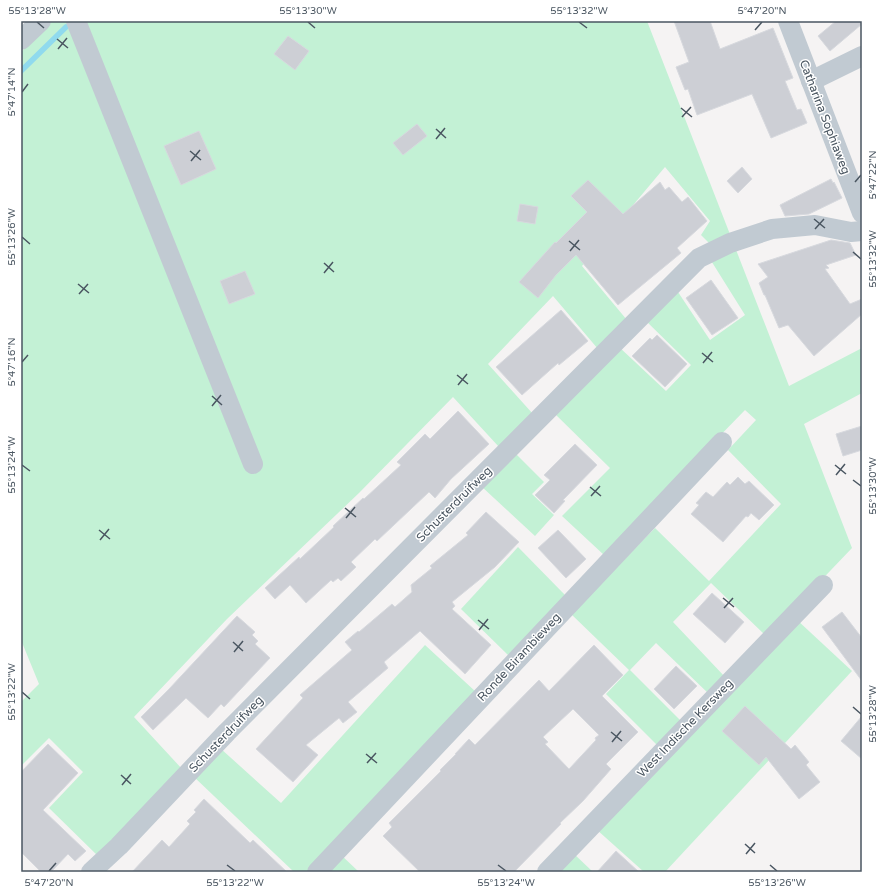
<svg xmlns="http://www.w3.org/2000/svg" width="883" height="893" font-family="'Varela Round',sans-serif">
  <style>
    .green { fill: #c3f1d5 }
    .lines { fill: none; stroke-linecap: round; stroke-linejoin: round }
    .stream { stroke: #90daee; stroke-width: 5.5 }
    .building { fill: #cdcfd5; stroke: #d7d9de; fill-rule: evenodd }
    .street { stroke: #c1cad2; stroke-width: 20 }
    .ticks { fill: none; stroke: #4a5661; stroke-width: 1.5 }
    .labels { text-anchor: middle; dominant-baseline: central; stroke-width: 3; stroke-linejoin: round; paint-order: stroke }
    .street-label { font-size: 12px; fill: #4a5661; stroke: #fff }
    .neatline { fill: none; stroke: #4a5661; stroke-width: 1.5 }
    .ticks-label { font-size: 10px; text-anchor: middle; fill: #4a5661 }
  </style>
  <rect width="100%" height="100%" fill="#f5f3f3"/>
  <g class="green">
    <path d="M52,21H647L789,386L862,348V393L804,424L852,548L767,637L711,583L673,622L726,678L710,695L656,643L630,670L683,723L659,747L606,694L629,670L571,614L655,528L709,581L781,504L728,450L756,420L745,410L604,555L562,516L610,468L554,413L618,346L666,391L691,365L645,320L676,289L710,340L745,315L710,259L717,251L701,235L710,221L665,167L582,266L627,320L598,349L553,296L488,364L533,414L499,447L453,397L359,493L227,619L134,717L183,770L99,857L49,808L83,772L49,738L21,766V702L39,684L21,640V52Z"/>
    <path d="M514,452L544,482L532,494L554,515L535,536L481,486Z"/>
    <path d="M518,547L565,595L509,656L461,609Z"/>
    <path d="M796,619L852,671L665,872H644L596,829Z"/>
    <path d="M425,645L476,692L311,872H294L193,776L220,748L281,803Z"/>
    <path d="M573,853L593,872H555Z"/>
    <path d="M340,854L359,872H322Z"/>
  </g>
  <g class="lines">
    <path class="stream" d="M21,71L66,27"/>
  </g>
  <g class="building">
    <path d="M674,21H710L720,49L773,28L793,78L785,81L797,110L801,109L807,123L771,138L752,94L697,115L688,89L685,90L676,67L689,62Z"/>
    <path d="M836,21H862V24L830,51L818,36Z"/>
    <path d="M288,36L309,51L295,70L274,54Z"/>
    <path d="M417,124L427,136L403,155L393,143Z"/>
    <path d="M199,131L216,169L181,185L164,146Z"/>
    <path d="M742,167L752,179L738,193L727,181Z"/>
    <path d="M831,179L833,183L834,182L842,198L809,214L785,216L780,205Z"/>
    <path d="M588,180L623,214L660,182L665,190L669,187L682,202L688,197L707,221L677,248L681,253L618,305L576,255L556,275L538,298L519,282L555,242L556,243L587,212L571,196Z"/>
    <path d="M520,204L538,207L535,224L517,221Z"/>
    <path d="M831,240L850,243L856,255L826,265L829,268L825,269L850,304L862,299V314L814,356L788,325L779,328L765,295H764L759,283L768,277L758,264Z"/>
    <path d="M245,271L255,294L229,304L220,281Z"/>
    <path d="M711,280L738,318L712,335L686,298Z"/>
    <path d="M561,310L588,341L559,365L558,363L522,395L496,367Z"/>
    <path d="M657,335L687,364L665,387L632,356L650,338L652,340Z"/>
    <path d="M458,411L489,444L451,479L435,498L429,492L377,541L375,539L351,562L356,567L341,581L338,578L333,582L331,580L306,603L290,585L275,599L265,588L299,557L300,559L334,527L333,526L363,498L364,499L401,465L397,462L425,434L430,439Z"/>
    <path d="M862,426V450L843,456L836,434Z"/>
    <path d="M575,444L597,465L563,500L565,501L554,513L535,495L550,480L544,475Z"/>
    <path d="M738,477L745,484L749,481L774,505L759,520L751,513L748,517L746,516L723,542L691,514L699,505L696,503L706,492L713,497L727,482L730,485Z"/>
    <path d="M486,512L519,542L495,567L452,602L455,606L452,609L491,645L465,674L420,631L384,662L388,668L348,702L357,712L343,723L339,718L306,745L318,755L293,782L256,749L303,698L300,695L352,650L345,642L358,631L359,632L392,604L395,607L412,592L411,585L432,568L430,566L468,535L466,533Z"/>
    <path d="M558,530L586,559L566,578L538,548Z"/>
    <path d="M712,593L744,622L725,643L693,614Z"/>
    <path d="M842,612L862,638V681L822,627Z"/>
    <path d="M237,616L255,632L252,635L258,641L255,644L270,658L224,707L221,704L208,718L186,698L153,730L141,717L169,689Z"/>
    <path d="M594,645L623,675L602,696L638,732L606,764L611,769L583,801L560,823L561,824L514,872H420L383,836L392,827L389,823L441,771L440,770L456,754H455L469,739L475,745L539,680L549,691ZM573,709L599,735L595,738L596,740L569,769L545,744L548,742L543,737Z"/>
    <path d="M676,666L697,686L674,709L654,689Z"/>
    <path d="M745,706L791,749L795,745L809,762L806,765L820,782L799,799L766,757L759,765L722,731Z"/>
    <path d="M862,716V759L841,741Z"/>
    <path d="M48,744L78,773L43,810L86,851L75,861L68,854L51,872H41L21,852V772Z"/>
    <path d="M204,799L250,843L253,840L287,872H132L162,840L169,847L190,824L187,821L196,812L194,810Z"/>
    <path d="M616,851L639,872H597Z"/>
  </g>
  <g class="lines">
    <g class="street">
      <path d="M76,21L253,464"/>
      <path d="M788,21L862,213"/>
      <path d="M21,40L41,21"/>
      <path d="M811,81L862,56"/>
      <path d="M91,872L119,846L227,732L699,258L730,243L772,229L815,225L851,232L862,231"/>
      <path d="M317,872L722,442"/>
      <path d="M547,872L823,585"/>
    </g>
  </g>
  <path class="ticks" d="M37,22L44,28M308,22L315,28M579,22L587,28M755,30L762,22M57,39L68,48M58,49L67,38M22,92L28,84M681,108L692,117M682,117L691,107M436,129L446,138M436,139L445,128M190,151L201,160M191,161L200,150M855,182L861,175M814,219L825,228M815,229L824,219M22,237L30,244M569,241L580,250M570,251L579,240M853,252L861,259M324,263L334,272M324,273L333,262M78,284L89,293M79,294L88,284M702,353L713,362M22,362L28,355M703,363L712,352M457,375L468,384M458,385L467,374M212,396L222,405M212,406L221,395M22,465L30,471M835,465L846,474M836,475L845,464M853,480L861,486M590,487L601,496M591,496L600,486M345,508L356,517M346,518L355,507M99,530L110,539M100,540L109,529M723,598L734,607M724,608L733,598M478,620L489,629M479,630L488,619M233,642L243,651M234,652L243,641M22,692L30,699M853,707L861,714M611,732L622,741M612,742L621,731M366,754L377,763M367,763L376,753M121,775L131,784M122,785L131,774M745,844L755,853M746,854L755,843M227,865L235,871M498,865L506,871M770,865L777,871M49,871L56,863"/>
  <g class="labels">
    <g class="street-label">
      <text transform="translate(825 117) rotate(69)">Catharina Sophiaweg</text>
      <text transform="translate(454 504) rotate(-45)">Schusterdruifweg</text>
      <text transform="translate(519 657) rotate(-47)">Ronde Birambieweg</text>
      <text transform="translate(685 728) rotate(-46)">West Indische Kersweg</text>
      <text transform="translate(226 734) rotate(-46)">Schusterdruifweg</text>
    </g>
  </g>
  <rect width="883" height="893" fill="none" stroke="#ffffff" stroke-width="44"/>
  <rect x="22" y="22" width="839" height="849" class="neatline"/>
  <g class="ticks-label">
    <text x="37" y="14">55°13'28"W</text>
    <text x="308" y="14">55°13'30"W</text>
    <text x="579" y="14">55°13'32"W</text>
    <text x="762" y="14">5°47'20"N</text>
    <text transform="translate(11 92) rotate(-90)" y="4">5°47'14"N</text>
    <text transform="translate(872 175) rotate(-90)" y="4">5°47'22"N</text>
    <text transform="translate(11 237) rotate(-90)" y="4">55°13'26"W</text>
    <text transform="translate(872 259) rotate(-90)" y="4">55°13'32"W</text>
    <text transform="translate(11 362) rotate(-90)" y="4">5°47'16"N</text>
    <text transform="translate(11 465) rotate(-90)" y="4">55°13'24"W</text>
    <text transform="translate(872 486) rotate(-90)" y="4">55°13'30"W</text>
    <text transform="translate(11 692) rotate(-90)" y="4">55°13'22"W</text>
    <text transform="translate(872 714) rotate(-90)" y="4">55°13'28"W</text>
    <text x="49" y="886">5°47'20"N</text>
    <text x="235" y="886">55°13'22"W</text>
    <text x="506" y="886">55°13'24"W</text>
    <text x="777" y="886">55°13'26"W</text>
  </g>
</svg>
